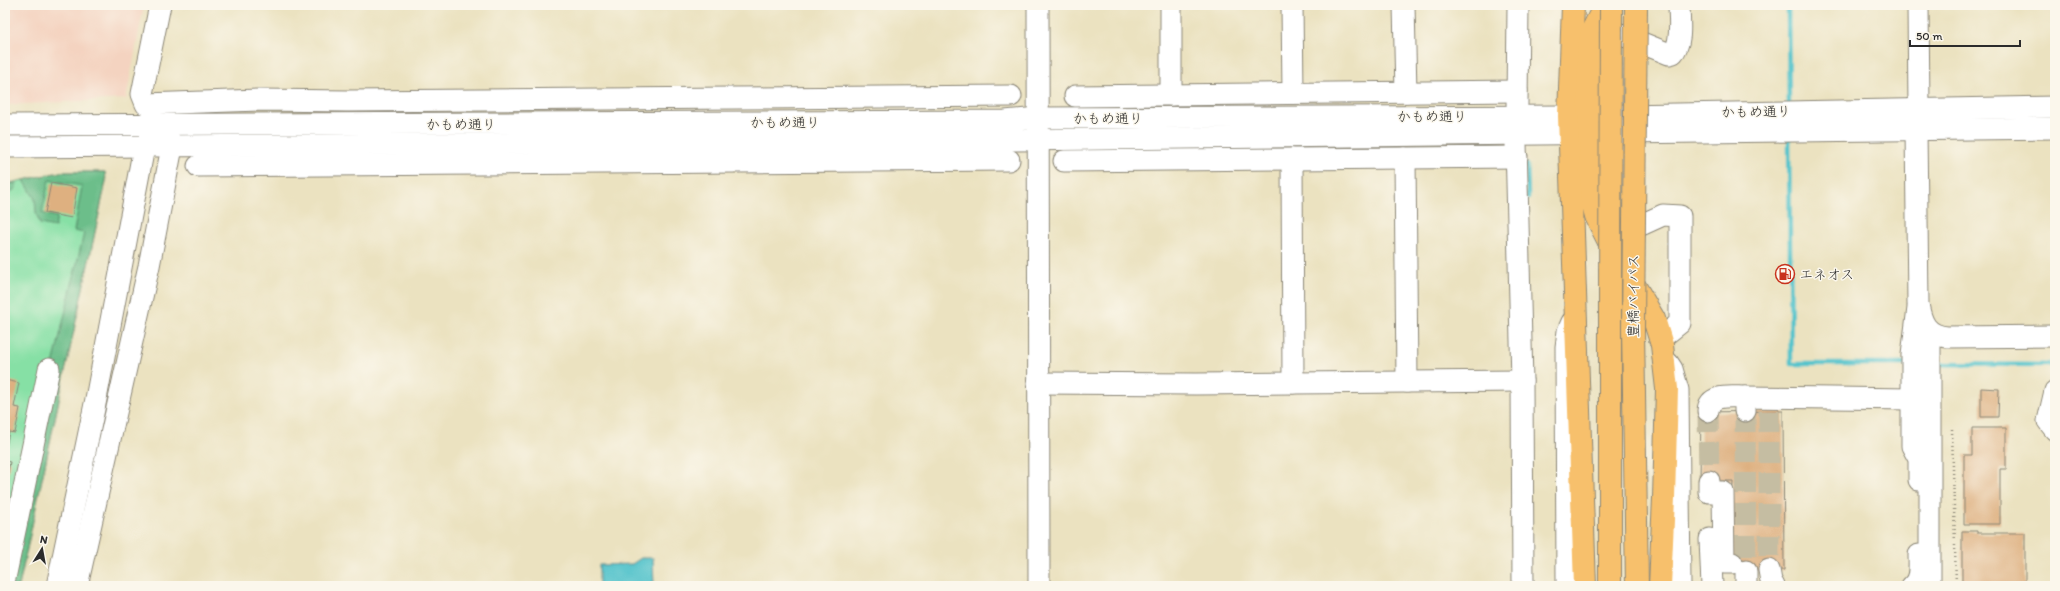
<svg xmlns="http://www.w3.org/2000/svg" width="2060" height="591" font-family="Itim,'Klee One',sans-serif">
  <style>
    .built { fill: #f4d3c0 }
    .green { fill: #86e0a5; stroke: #588668 }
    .forest { fill: #6cbe8a; stroke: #4c745a }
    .water { fill: #57c4cc; stroke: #41787c }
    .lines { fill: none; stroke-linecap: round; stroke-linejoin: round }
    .stream { stroke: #57c4cc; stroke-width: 4.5 }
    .building { fill: #deb080 }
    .minor-tunnel { stroke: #c5bda2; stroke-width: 21; stroke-dasharray: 21 10; stroke-linecap: butt }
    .minor-casing { stroke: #8b8676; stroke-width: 23 }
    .highway-casing { stroke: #8b8676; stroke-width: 24 }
    .path { stroke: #8b8676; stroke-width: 2.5; stroke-dasharray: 1 3; stroke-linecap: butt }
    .minor { stroke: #fff; stroke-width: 21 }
    .highway { stroke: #f7c06c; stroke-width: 22 }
    .highway-bridge-casing { stroke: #8b8676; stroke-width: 24; stroke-linecap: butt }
    .highway-bridge { stroke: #f7c06c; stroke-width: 22 }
    .labels { text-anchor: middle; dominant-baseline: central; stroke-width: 3; stroke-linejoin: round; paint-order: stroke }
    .street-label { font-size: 14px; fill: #2b2b2b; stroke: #fbf7ec }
    .poi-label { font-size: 14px; fill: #2b2b2b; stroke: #fbf7ec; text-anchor: start }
  </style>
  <rect width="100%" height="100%" fill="#fbf7ec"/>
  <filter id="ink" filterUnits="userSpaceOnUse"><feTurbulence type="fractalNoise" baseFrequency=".025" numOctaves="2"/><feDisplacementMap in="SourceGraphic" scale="8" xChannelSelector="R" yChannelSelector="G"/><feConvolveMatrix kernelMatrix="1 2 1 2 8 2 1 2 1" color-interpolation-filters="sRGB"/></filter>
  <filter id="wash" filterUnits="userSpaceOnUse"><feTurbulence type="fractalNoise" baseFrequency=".012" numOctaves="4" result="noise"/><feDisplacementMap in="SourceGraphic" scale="16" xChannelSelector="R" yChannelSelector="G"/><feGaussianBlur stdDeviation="0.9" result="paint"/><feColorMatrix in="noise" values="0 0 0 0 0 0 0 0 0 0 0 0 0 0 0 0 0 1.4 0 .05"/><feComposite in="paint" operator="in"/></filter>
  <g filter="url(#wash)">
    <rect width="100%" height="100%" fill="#ebe2c0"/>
    <path class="built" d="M5,5H144L126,99L5,105Z"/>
    <path class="green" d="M60,172H105L106,181L19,586H5V184Z"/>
    <g class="forest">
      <path d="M60,172H105L106,181L19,586H8L36,437L84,233L74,231L82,186L49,180L42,213L57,217L55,227L40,224L36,213L35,199L24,180Z"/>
      <path d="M17,183L16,188L10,193L5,192V184Z"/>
    </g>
    <path class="water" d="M641,558H653L654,586H599V565L632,564Z"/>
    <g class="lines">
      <g class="stream">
        <path d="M1788,5L1789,107"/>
        <path d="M1789,136L1791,364H1907"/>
        <path d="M1527,165L1528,198"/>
        <path d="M1935,364L2055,365"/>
      </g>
    </g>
    <g id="blocks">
      <g class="building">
        <path d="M51,183L77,188L72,218L45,213Z"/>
        <path d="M5,380L19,383L14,407L20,408L15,433L9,432L6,447Z"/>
        <path d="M1981,388L1999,389L1998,417H1981Z"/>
        <path d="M1783,411L1784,570L1731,571L1733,481H1700L1701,412Z"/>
        <path d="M1972,428H2006V469H2000V524H1964V455H1972Z"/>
        <path d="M5,461L10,462L6,483H5Z"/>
        <path d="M1962,531H1977V533H2025V586H1962Z"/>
      </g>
    </g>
  </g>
  <g filter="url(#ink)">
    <use href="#blocks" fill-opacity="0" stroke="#8b8676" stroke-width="1"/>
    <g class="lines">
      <g class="minor-tunnel">
        <path d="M1708,411L1709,481"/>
        <path d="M1745,411L1746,571"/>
        <path d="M1769,411V570"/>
      </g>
      <defs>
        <g id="minor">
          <path d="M160,5L142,94L146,104L259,100L348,101L1011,96"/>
          <path d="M1038,5L1039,586"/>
          <path d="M1171,5V95"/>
          <path d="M1292,5L1293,93"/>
          <path d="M1404,5L1406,92"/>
          <path d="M1918,5L1919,109"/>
          <path d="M1595,28H1605L1669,54L1673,53C1683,42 1679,19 1679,5"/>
          <path d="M1075,96L1517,91"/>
          <path d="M1517,105L1518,5"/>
          <path d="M5,125L1005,121L1038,118L1569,116L2055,107"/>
          <path d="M1916,129L1918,304C1921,322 1926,335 1947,337L2055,336"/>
          <path d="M1516,143L1522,381L1523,586"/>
          <path d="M5,147L1015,140L2055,128"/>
          <path d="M1405,158L1407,382"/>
          <path d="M1292,159L1293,383"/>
          <path d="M1064,161L1517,157"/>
          <path d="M198,166L1009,160"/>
          <path d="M1608,240L1663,215L1680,216V323L1660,339"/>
          <path d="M1930,332V586"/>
          <path d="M1668,363L1672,369L1678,390L1680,586"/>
          <path d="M1038,383L1196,384L1522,381"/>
          <path d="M2055,391L2048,421L2055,430"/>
          <path d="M1912,399V446L1919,459V480"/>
          <path d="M1708,411C1709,393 1731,397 1745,397"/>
          <path d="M1745,411V397L1912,399V355L1918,308"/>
          <path d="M1709,481V492H1723L1724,563H1732"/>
          <path d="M1710,539L1712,586"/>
          <path d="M1769,570L1771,581L1774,586"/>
          <path d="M1746,571V586"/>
          <path d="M5,578L49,369"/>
          <path d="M57,586L96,399L144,147L153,136"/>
          <path d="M77,586L149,266L172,147L167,134"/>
          <path d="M1567,586L1566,347L1568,331L1572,322"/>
          <path d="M1912,586C1921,579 1919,566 1919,555"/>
        </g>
        <g id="highway">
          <path d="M1573,5L1569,116L1585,586"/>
          <path d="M1605,5L1593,29L1589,46L1588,86L1592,201L1596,216L1608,240L1654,319L1662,345L1667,389L1664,498L1660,586"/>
          <path d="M1633,329L1637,586"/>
          <path d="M1610,586V295"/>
        </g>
      </defs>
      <use href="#minor" class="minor-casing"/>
      <use href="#highway" class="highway-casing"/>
      <path class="path" d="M1952,429L1956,586"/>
      <use href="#minor" class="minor"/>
      <use href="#highway" class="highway"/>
      <defs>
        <g id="highway-bridge">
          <path d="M1610,295L1611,5"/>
          <path d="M1633,329L1636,5"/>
        </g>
      </defs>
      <use href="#highway-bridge" class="highway-bridge-casing"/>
      <use href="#highway-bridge" class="highway-bridge"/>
    </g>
  </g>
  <defs>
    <symbol id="fuel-ring" viewBox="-11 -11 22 22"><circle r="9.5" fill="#fbf7ec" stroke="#c8321e" stroke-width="1.5"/><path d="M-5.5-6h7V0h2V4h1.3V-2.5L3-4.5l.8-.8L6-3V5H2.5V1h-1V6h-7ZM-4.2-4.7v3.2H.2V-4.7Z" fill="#c8321e"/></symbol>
  </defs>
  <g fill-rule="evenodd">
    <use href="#fuel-ring" x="1774" y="263" width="22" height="22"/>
  </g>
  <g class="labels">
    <g class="street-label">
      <text transform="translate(1756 112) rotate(-1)">かもめ通り</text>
      <text x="1432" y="116">かもめ通り</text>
      <text x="1108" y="118">かもめ通り</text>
      <text x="785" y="122">かもめ通り</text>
      <text x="461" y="124">かもめ通り</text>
      <text transform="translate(1633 296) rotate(-90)">豊橋バイパス</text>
    </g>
    <g class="poi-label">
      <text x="1799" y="274">エネオス</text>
    </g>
  </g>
  <rect width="2060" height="591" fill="none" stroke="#fbf7ec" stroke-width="20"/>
  <g transform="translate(42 549) rotate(11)" stroke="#fbf7ec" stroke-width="3" paint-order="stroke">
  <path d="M0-3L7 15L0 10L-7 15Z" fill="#2b2b2b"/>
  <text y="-6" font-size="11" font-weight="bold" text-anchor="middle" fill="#2b2b2b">N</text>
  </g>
  <path d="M1910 40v6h110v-6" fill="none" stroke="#2b2b2b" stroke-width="2"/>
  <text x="1916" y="40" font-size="12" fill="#2b2b2b" stroke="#fbf7ec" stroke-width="3" paint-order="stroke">50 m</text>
</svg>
